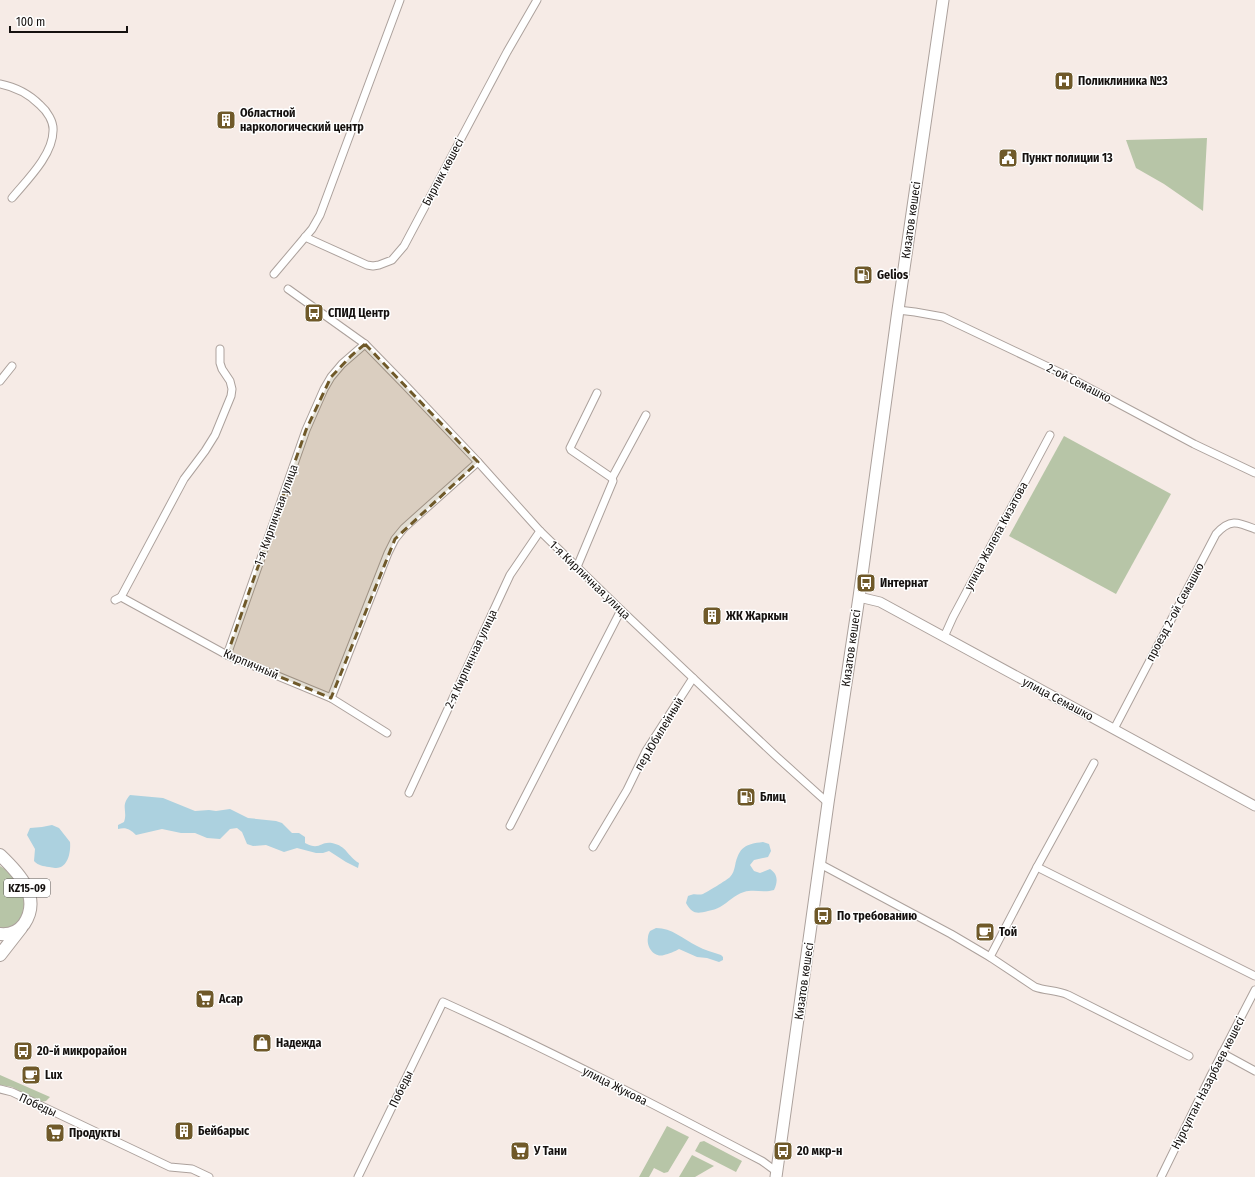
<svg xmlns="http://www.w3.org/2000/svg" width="1255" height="1177" font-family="'Fira Sans Condensed',sans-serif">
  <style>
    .green { fill: #b7c5a7 }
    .water { fill: #acd1df }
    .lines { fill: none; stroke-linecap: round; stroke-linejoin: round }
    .minor-casing { stroke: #aca19c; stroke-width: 9 }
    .tertiary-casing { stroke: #aca19c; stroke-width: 11 }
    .secondary-casing { stroke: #aca19c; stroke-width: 13 }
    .primary-casing { stroke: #aca19c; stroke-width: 14 }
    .trunk-casing { stroke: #aca19c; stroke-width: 14 }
    .minor { stroke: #fff; stroke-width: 7 }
    .tertiary { stroke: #fff; stroke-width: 9 }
    .secondary { stroke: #fff; stroke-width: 11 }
    .primary { stroke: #fff; stroke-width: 12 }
    .trunk { stroke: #fff; stroke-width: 12 }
    .marked { fill: #6f5929; fill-opacity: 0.2; stroke: #6f5929; stroke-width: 3; stroke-dasharray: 8 5; stroke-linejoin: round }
    .labels { text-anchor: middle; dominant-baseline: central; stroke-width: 3; stroke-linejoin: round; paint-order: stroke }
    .shield { fill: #fff; stroke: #5b5857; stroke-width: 1 }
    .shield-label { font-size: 11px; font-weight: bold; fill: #15110f }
    .poi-label { font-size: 12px; font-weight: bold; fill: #15110f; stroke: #fff; text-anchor: start }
    .street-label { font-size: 12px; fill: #15110f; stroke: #fff }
  </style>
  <rect width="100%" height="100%" fill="#f6ebe6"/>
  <g class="green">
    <path d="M1207,138L1203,211L1164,184L1136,168L1126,140Z"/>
    <path d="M1064,436L1171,494L1116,594L1009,536Z"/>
    <path d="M0,866C15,874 28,893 24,911C23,916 19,921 17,925L0,930Z"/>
    <path d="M0,1075L50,1097L46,1101L41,1102L12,1087L0,1085Z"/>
    <path d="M667,1126L689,1137L668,1172L664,1173L654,1168L649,1177H639Z"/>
    <path d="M704,1141L742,1161L736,1172L695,1151L700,1142Z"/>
    <path d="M692,1155L714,1166L695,1177H679Z"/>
  </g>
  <g class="water">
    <path d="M130,795L163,798L195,811L209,810L216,811L230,809L248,818L276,821L282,823L292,833H299L305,837V843C320,851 320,841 332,843C347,846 347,856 359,863L358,868L346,862L329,851L323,853H316L297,848L284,852L266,845L253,846L247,844L242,832L237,828L230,829L220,839L207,838L195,833H181L162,829L136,835C130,829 126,827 118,829V825L124,822C128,811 120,806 130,795Z"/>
    <path d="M52,825L59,828L70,842C71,852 68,869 55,868C53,868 51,867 49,867C43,866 39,866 34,861L35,849L27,835L30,828L42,827Z"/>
    <path d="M763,842L769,844L771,851L768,857L754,860L750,865L754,871L760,873L770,869C778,874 778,882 774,890C764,893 754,889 744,892C734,895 729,902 720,907C717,909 712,910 708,911C697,914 692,914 686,903L688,896C696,892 697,896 703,894C707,892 727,880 730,877C733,874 734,870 735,866C739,847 745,844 763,842Z"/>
    <path d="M656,928C672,928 683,939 697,946C704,950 713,952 721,955L723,957V960L719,962L707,958L697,957L679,949C676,951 668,954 664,955C654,958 646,947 648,937C648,935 649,933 650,931Z"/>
  </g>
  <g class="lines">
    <defs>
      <g id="minor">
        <path d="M0,84C15,87 29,94 40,105C47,111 54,122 53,131C53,155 26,181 12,198"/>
        <path d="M305,237L367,265L373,266L379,265L392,260L404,246L507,52L537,0"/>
        <path d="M274,274L312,229L320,215L400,0"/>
        <path d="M288,289L365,344L405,385L478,462L540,531L621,610L693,678L777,757L828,803"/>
        <path d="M898,310L915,312L943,317L1063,374L1194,444L1255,473"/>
        <path d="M0,381L12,366"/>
        <path d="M612,478L646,415"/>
        <path d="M577,567L613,481L612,478L571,450L570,448L597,393"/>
        <path d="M121,597L184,479L205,451L215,435L231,396L232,389L230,381L222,369L220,363V349"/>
        <path d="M115,600L121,597L227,655L331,698L387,733"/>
        <path d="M944,637L953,617L1050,435"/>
        <path d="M227,655L306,430L324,389L331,377L342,364L365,344"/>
        <path d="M331,698L388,553L395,539L404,528L478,462"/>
        <path d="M1114,729L1216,534C1230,518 1238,522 1255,529"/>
        <path d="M409,793L510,575L540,531"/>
        <path d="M510,826L621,610"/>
        <path d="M593,847L627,790L646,751L693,678"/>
        <path d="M820,864L951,934L990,957L1035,987C1046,991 1057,990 1068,995L1189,1056"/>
        <path d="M1037,867L1255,976"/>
        <path d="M990,957L1037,867L1094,763"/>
        <path d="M1222,1053L1255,1071"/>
        <path d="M0,1089L12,1092L170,1167L192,1169L209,1177"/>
        <path d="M358,1177L443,1002C551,1051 657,1106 762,1161L777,1172"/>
        <path d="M1161,1177L1211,1075L1255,990"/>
      </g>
      <path id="tertiary" d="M859,597L880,602L1255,806"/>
      <path id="secondary" d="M776,1177L828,803L859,597L898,310L943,0"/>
      <path id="primary" d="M0,955L21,928"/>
      <path id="trunk" d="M0,855C19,873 42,897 24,924C18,932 10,935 0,934"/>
    </defs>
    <use href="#minor" class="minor-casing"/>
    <use href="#tertiary" class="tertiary-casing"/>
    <use href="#secondary" class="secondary-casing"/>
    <use href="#primary" class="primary-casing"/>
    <use href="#trunk" class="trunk-casing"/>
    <use href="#minor" class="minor"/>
    <use href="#tertiary" class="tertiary"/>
    <use href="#secondary" class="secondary"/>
    <use href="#primary" class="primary"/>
    <use href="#trunk" class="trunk"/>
  </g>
  <path class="marked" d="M365,344L478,462L395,539L331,698L227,655L306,430L331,377L351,356Z"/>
  <defs>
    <symbol id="hospital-square" viewBox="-11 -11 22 22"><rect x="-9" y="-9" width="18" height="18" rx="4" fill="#6f5929" stroke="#fff"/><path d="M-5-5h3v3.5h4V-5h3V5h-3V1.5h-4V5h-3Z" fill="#fff"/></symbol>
    <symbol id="building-square" viewBox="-11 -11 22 22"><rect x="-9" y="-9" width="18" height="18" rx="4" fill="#6f5929" stroke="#fff"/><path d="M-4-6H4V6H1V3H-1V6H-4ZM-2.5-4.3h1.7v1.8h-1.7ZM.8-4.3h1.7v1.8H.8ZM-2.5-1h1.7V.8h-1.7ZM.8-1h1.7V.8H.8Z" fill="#fff"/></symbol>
    <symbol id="civic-square" viewBox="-11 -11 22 22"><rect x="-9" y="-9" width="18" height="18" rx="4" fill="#6f5929" stroke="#fff"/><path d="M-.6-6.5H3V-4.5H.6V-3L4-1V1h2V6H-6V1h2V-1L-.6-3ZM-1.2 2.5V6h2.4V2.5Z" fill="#fff"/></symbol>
    <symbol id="fuel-square" viewBox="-11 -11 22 22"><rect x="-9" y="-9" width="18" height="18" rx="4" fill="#6f5929" stroke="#fff"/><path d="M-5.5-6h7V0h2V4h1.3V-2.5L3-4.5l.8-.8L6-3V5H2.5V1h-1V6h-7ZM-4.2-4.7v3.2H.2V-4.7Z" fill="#fff"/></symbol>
    <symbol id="bus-square" viewBox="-11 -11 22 22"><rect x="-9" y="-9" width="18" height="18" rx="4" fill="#6f5929" stroke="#fff"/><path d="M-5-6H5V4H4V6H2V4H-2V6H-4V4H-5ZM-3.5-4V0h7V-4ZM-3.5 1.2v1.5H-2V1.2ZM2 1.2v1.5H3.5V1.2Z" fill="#fff"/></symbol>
    <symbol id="cafe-square" viewBox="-11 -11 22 22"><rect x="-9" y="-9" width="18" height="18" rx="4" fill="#6f5929" stroke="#fff"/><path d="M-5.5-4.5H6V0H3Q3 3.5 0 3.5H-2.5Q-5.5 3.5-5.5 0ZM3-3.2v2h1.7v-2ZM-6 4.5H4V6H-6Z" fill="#fff"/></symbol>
    <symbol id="supermarket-square" viewBox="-11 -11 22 22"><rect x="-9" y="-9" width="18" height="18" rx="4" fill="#6f5929" stroke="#fff"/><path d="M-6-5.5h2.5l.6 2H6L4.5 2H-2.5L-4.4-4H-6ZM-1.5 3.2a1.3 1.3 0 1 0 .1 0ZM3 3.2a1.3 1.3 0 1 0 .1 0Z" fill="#fff"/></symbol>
    <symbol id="shop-square" viewBox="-11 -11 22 22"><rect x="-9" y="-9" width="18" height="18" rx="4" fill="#6f5929" stroke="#fff"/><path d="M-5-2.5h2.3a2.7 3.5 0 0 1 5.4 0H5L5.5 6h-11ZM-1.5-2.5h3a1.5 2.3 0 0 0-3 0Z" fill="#fff"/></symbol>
  </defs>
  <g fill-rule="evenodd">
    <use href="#hospital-square" x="1053" y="70" width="22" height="22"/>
    <use href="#building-square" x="215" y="109" width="22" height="22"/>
    <use href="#civic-square" x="997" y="147" width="22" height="22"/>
    <use href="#fuel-square" x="852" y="264" width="22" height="22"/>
    <use href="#bus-square" x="303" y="302" width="22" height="22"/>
    <use href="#bus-square" x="855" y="572" width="22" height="22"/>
    <use href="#building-square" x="701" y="605" width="22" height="22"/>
    <use href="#fuel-square" x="735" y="786" width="22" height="22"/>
    <use href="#bus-square" x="812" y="905" width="22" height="22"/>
    <use href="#cafe-square" x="974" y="921" width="22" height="22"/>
    <use href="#supermarket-square" x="194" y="988" width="22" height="22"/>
    <use href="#shop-square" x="251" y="1032" width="22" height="22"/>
    <use href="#bus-square" x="12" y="1040" width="22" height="22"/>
    <use href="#cafe-square" x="20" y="1064" width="22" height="22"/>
    <use href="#building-square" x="173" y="1120" width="22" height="22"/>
    <use href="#supermarket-square" x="44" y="1122" width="22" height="22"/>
    <use href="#supermarket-square" x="509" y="1140" width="22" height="22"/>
    <use href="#bus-square" x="772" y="1140" width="22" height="22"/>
  </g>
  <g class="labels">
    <rect class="shield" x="4" y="879" width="46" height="18" rx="3"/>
    <g class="shield-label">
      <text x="27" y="888">KZ15-09</text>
    </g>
    <g class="poi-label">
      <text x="1078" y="81">Поликлиника №3</text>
      <text x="240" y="113">Областной<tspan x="240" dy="14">наркологический центр</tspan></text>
      <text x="1022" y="158">Пункт полиции 13</text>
      <text x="877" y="275">Gelios</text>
      <text x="328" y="313">СПИД Центр</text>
      <text x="880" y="583">Интернат</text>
      <text x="726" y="616">ЖК Жаркын</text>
      <text x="760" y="797">Блиц</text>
      <text x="837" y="916">По требованию</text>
      <text x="999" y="932">Той</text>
      <text x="219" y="999">Асар</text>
      <text x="276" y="1043">Надежда</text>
      <text x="37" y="1051">20-й микрорайон</text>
      <text x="45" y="1075">Lux</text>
      <text x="198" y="1131">Бейбарыс</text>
      <text x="69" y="1133">Продукты</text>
      <text x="534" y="1151">У Тани</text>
      <text x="797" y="1151">20 мкр-н</text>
    </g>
    <g class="street-label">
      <text transform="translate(443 172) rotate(-62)">Бирлик көшесі</text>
      <text transform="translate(911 220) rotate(-82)">Кизатов көшесі</text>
      <text transform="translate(1079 383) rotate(27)">2-ой Семашко</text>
      <text transform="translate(276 515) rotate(-70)">1-я Кирпичная улица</text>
      <text transform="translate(996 536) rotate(-62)">улица Жалела Кизатова</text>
      <text transform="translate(590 580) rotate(44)">1-я Кирпичная улица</text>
      <text transform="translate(1175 612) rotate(-62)">проезд 2-ой Семашко</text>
      <text transform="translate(851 648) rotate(-82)">Кизатов көшесі</text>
      <text transform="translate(471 659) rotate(-65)">2-я Кирпичная улица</text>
      <text transform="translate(251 664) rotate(23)">Кирпичный</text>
      <text transform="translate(1058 699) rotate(28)">улица Семашко</text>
      <text transform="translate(659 734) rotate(-59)">пер.Юбилейный</text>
      <text transform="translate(804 981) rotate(-82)">Кизатов көшесі</text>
      <text transform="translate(1208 1083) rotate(-63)">Нұрсұлтан Назарбаев көшесі</text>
      <text transform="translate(615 1086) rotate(27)">улица Жукова</text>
      <text transform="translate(401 1089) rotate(-64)">Победы</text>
      <text transform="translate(38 1105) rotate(25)">Победы</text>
    </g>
  </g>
  <path d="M10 26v6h117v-6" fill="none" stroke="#15110f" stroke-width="2"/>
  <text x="16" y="26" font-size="12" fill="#15110f" stroke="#ffffff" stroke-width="3" paint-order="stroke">100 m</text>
</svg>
